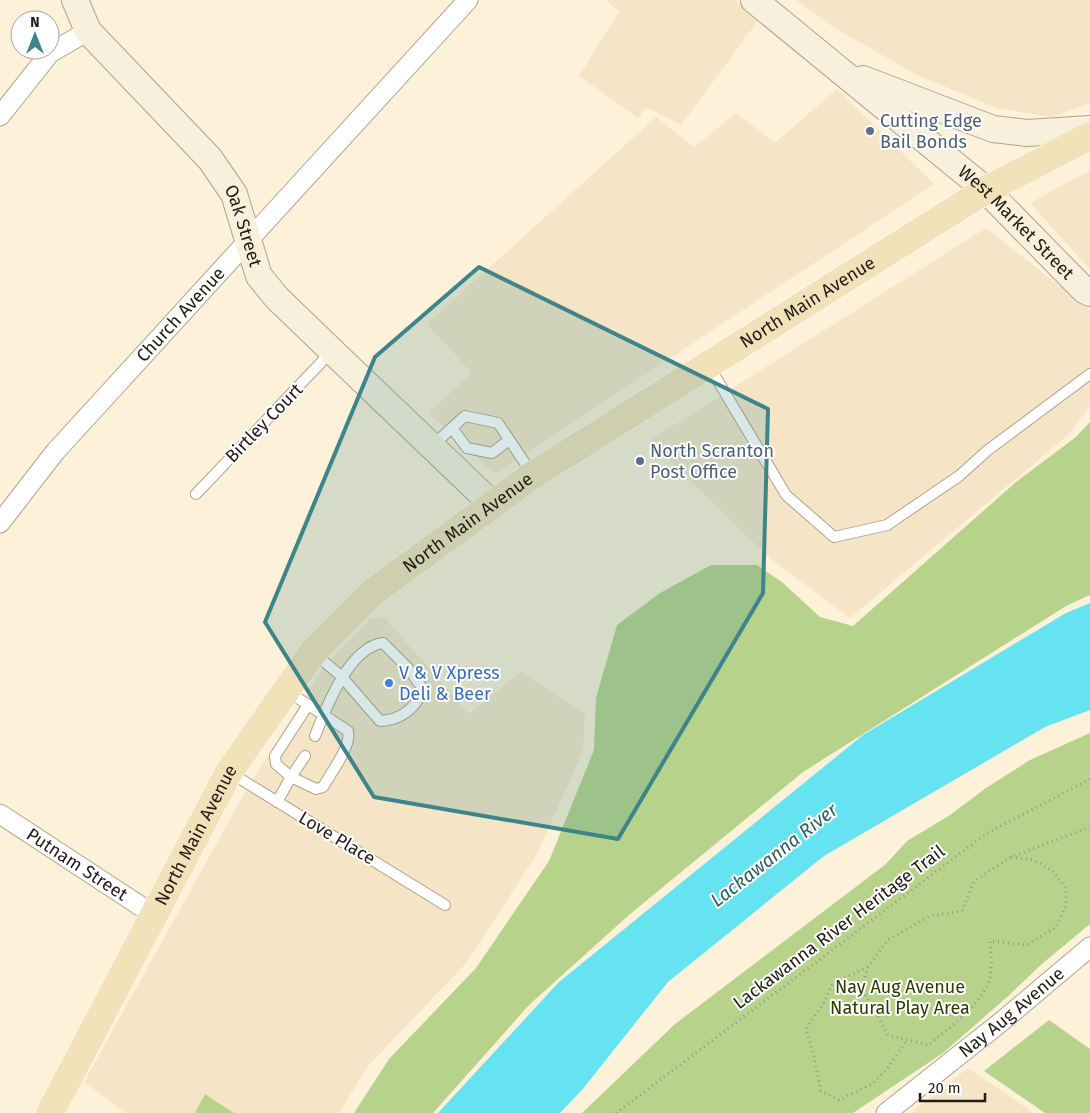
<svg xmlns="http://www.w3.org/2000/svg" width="1090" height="1113" font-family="'Fira Sans',sans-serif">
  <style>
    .built { fill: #f5e5c6 }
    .green { fill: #b7d38b }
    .water { fill: #65e3f0 }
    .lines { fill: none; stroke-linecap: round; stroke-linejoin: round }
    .lane-casing { stroke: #aea38c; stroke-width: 12 }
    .street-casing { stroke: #aea38c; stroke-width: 21 }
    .secondary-casing { stroke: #aea38c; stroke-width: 28 }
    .primary-casing { stroke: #fff; stroke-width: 29 }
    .path { stroke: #9f9685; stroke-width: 3; stroke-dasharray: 1 4; stroke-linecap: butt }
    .lane { stroke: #fff; stroke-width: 10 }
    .street { stroke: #fff; stroke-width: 19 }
    .secondary { stroke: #f8f0dc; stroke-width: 26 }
    .primary { stroke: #f2e2b9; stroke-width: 28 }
    .marked { fill: #3d8589; fill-opacity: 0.2; stroke: #3d8589; stroke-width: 4; stroke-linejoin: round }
    .service-dot { fill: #5c6f8a; stroke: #fff; stroke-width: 2 }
    .shop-dot { fill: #3f7fe0; stroke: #fff; stroke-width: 2 }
    .labels { text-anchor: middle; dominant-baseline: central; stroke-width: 4; stroke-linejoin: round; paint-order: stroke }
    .service-label { font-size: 18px; fill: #4e5e75; stroke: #fff; text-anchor: start }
    .street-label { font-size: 18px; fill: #211c14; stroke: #fff }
    .shop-label { font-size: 18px; fill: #366cbe; stroke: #fff; text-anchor: start }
    .park-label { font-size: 18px; fill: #2a3c00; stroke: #fff }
    .water-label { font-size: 19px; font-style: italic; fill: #2a5f64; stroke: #fff }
  </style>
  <rect width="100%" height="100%" fill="#fdf1d9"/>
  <g class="built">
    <path d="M606,0H736L760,18L681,125L646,107L638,118L579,76L619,12Z"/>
    <path d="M796,0H1090V103L1051,117L997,108L917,75L833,27Z"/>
    <path d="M837,89L934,184L495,474L429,413L472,373L427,324L656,117L694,147L736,113L775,143Z"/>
    <path d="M1090,170V269L1030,203Z"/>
    <path d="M986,228L1090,310V406L1068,435L850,618L772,560L649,441Z"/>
    <path d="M371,618H385L469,714L521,672L585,714L583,751L537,854L467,962L368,1066L339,1113H126L84,1082L244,794L323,668Z"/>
    <path d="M968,1068L1034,1113H911Z"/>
  </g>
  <g class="green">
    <path d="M1090,422V595L1066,606L803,772L629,915L529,1005L433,1113H354L389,1059L476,968L549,861L594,750L596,698L617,625L660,593L711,565H757L782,582L820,617L853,626L1016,482L1076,437Z"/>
    <path d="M1090,733V924L1043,963L1006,998L943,1053L853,1113H582L675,1024L886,864L907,841L950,815L986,788L1030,760Z"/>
    <path d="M1049,1020L1090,1049V1113H1045L984,1071Z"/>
    <path d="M205,1094L234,1113H195Z"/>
  </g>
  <path class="water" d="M1090,603V710L1045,727L824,856L668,982L582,1090L560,1113H438L559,982L863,735L1066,613Z"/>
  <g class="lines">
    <defs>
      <g id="lane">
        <path d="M709,366L786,495L834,537L887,525L959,476L988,450L1090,374"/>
        <path d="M452,428L467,448L492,453L509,440"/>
        <path d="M432,446L465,416L498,423L533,475"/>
        <path d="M196,494L331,352"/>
        <path d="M314,653L341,676L380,721C400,720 416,709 423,689L408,668L383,643C349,647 326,708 315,736"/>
        <path d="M305,756L291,777L276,764L275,756L308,705"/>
        <path d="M229,772L445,905"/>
        <path d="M277,802L291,777L316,789L323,787C330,774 352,746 348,731L287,691"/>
      </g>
      <g id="street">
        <path d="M0,116L50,53L88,31"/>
        <path id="s1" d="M0,523L55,452L468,0"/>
        <path id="s2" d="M0,814L154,915"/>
        <path id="s3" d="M886,1113L1001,1022L1090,947"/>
      </g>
      <g id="secondary">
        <path id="s4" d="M75,0L88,31L210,159L234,194L259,276L277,298L332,351L491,503"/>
        <path id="s5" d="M754,0L986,190L1084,290L1090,293"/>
        <path d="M863,79L993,129L1027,133L1090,129"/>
      </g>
      <g id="primary">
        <path id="s6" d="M50,1113L229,772L313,652L373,592L533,475L986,190L1090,136"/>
      </g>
    </defs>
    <use href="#lane" class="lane-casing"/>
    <use href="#street" class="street-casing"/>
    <use href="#secondary" class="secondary-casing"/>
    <use href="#primary" class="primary-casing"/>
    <g class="path">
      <path d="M1011,857L1033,860L1052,870L1066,888V906L1056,927L1027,945L990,941C991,953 992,965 990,977C985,1002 947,1030 928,1045L888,1035L862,989L868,967L888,940L930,916L962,911L974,881L1011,857L1090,827"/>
      <path d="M868,967L833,983L823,1004L806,1029L814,1056L821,1091L839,1100L872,1084L887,1069L907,1040"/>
      <path d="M616,1113L986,834L1090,779"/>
    </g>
    <use href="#lane" class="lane"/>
    <use href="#street" class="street"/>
    <use href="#secondary" class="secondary"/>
    <use href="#primary" class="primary"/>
  </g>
  <path class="marked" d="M479,267L768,409L763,593L618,839L374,797L265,622L375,357Z"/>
  <g class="service-dot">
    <circle cx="870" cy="131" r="5"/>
    <circle cx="640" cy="461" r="5"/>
  </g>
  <circle class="shop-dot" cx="389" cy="683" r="5"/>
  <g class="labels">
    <g class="service-label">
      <text x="880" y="121">Cutting Edge<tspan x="880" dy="21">Bail Bonds</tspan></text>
      <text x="650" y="451">North Scranton<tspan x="650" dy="21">Post Office</tspan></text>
    </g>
    <g class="street-label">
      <text stroke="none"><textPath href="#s5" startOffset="344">West Market Street</textPath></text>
      <text stroke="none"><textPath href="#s4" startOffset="286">Oak Street</textPath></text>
      <text stroke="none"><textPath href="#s6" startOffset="1139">North Main Avenue</textPath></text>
      <text stroke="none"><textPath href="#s1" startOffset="276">Church Avenue</textPath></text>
      <text transform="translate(264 423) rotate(-46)">Birtley Court</text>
      <text stroke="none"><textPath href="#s6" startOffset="734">North Main Avenue</textPath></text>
      <text stroke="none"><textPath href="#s6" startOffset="314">North Main Avenue</textPath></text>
      <text transform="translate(337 838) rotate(31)">Love Place</text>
      <text stroke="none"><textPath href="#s2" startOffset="92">Putnam Street</textPath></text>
      <text transform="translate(839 927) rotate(-37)">Lackawanna River Heritage Trail</text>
      <text stroke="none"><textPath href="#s3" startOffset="161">Nay Aug Avenue</textPath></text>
    </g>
    <g class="shop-label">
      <text x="399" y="673">V &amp; V Xpress<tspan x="399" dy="21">Deli &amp; Beer</tspan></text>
    </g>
    <g class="park-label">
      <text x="900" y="987">Nay Aug Avenue<tspan x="900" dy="21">Natural Play Area</tspan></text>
    </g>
    <g class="water-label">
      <text transform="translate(774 855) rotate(-38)">Lackawanna River</text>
    </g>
  </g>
  <g transform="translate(35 35)"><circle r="24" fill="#ffffff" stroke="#a6a4a1"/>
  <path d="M0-4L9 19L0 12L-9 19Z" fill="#3d8589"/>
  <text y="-8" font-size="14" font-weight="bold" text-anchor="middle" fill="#211c14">N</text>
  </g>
  <path d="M920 1093v8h65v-8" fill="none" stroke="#211c14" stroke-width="2.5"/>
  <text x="928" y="1093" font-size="15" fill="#211c14" stroke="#ffffff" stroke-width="4" paint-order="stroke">20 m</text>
</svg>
